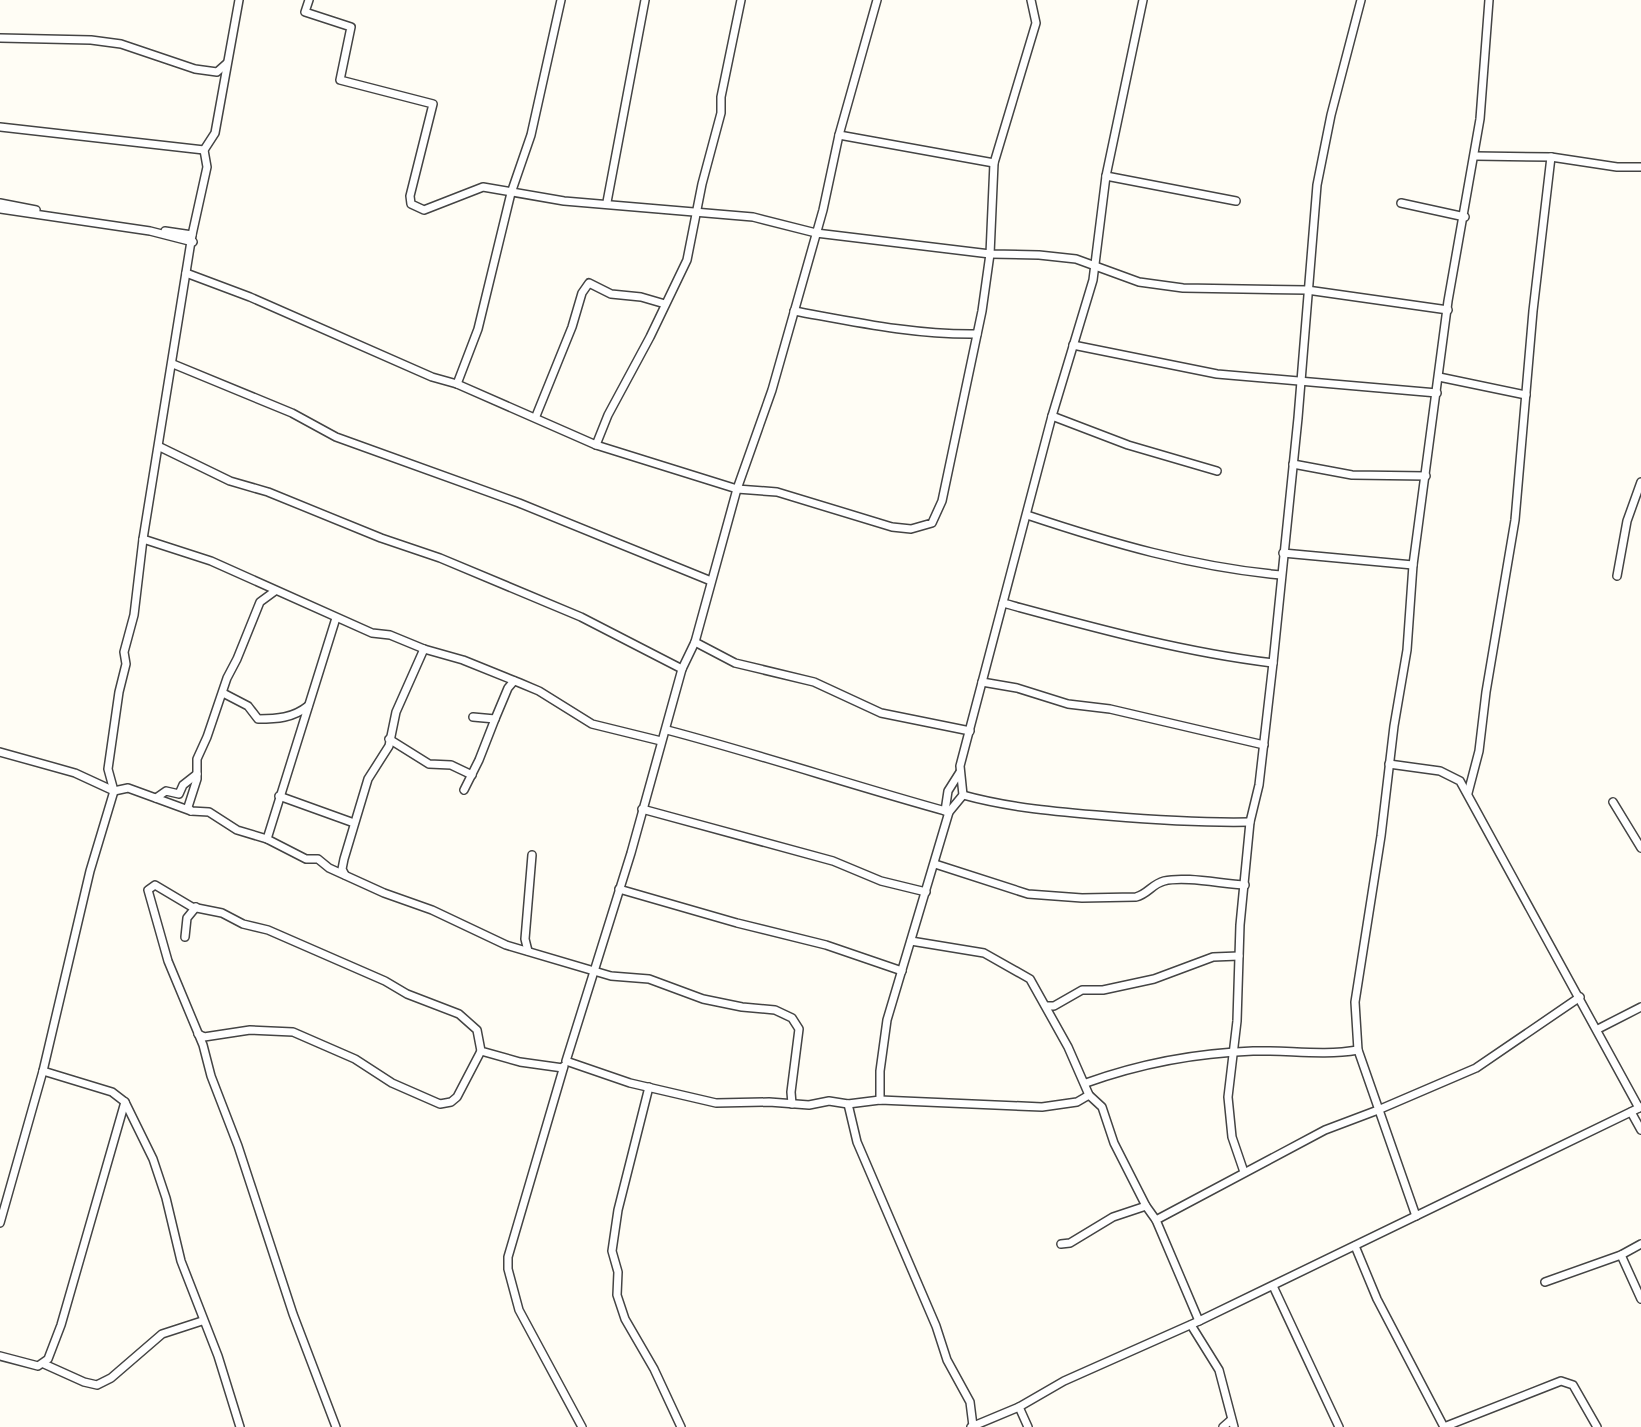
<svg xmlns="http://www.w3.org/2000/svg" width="1641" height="1427" font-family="'Noto Serif',serif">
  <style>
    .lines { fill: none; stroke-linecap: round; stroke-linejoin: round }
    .minor-casing { stroke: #444; stroke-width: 10 }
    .minor { stroke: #fff; stroke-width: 7 }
  </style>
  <rect width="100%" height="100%" fill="#fffdf5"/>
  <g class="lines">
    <defs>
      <g id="minor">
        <path d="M309,0L305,12L351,27L340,80L433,104L410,196L411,204L424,210L483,187L564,201L753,217L816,233L990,254L1039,255L1076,259L1139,282L1183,288L1307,290L1448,310"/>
        <path d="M877,0L839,135L823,210L772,390L737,489L695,642L682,669L631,853L566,1061L630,1083L716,1103L769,1102L809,1105L829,1101L848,1104L880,1100L1042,1107L1077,1102L1089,1095L1102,1107L1114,1143L1146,1206L1156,1220L1199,1321"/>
        <path d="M0,38L91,40L121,44L195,69L217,72L226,64"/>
        <path d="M0,127L204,150"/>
        <path d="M839,135L994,163"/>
        <path d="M1475,156L1551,157L1617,167H1641"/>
        <path d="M1106,176L1236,201"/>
        <path d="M607,202L645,0"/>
        <path d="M0,203L36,210"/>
        <path d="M1401,203L1465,217"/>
        <path d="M0,209L150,231L193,242"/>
        <path d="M165,231L192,235"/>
        <path d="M186,273L250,297L432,377L457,384L596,445L737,489L777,492L892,527L911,529L932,523L942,501L982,311L990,254L994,163L1036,23L1031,0"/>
        <path d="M794,311C855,322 914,335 977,334"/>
        <path d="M1073,345L1217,374L1437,393"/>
        <path d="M173,364L292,413L336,437L519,503L711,581"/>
        <path d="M1439,377L1526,395"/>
        <path d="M457,384L478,329L511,193L531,135L561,0"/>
        <path d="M536,416L572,327L582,293L589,283L611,294L641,297L665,304"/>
        <path d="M1052,416L1128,445L1217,471"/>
        <path d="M596,445L608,415L650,337L687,260L702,184L721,113V97L741,0"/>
        <path d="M160,447L230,481L268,492L381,538L440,558L581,617L682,669"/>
        <path d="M1293,464L1352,475L1426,476"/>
        <path d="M1027,515C1111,543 1193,567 1281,575"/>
        <path d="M143,539L211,561L372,633L390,635L424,649L463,660L520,683L539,691L592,724L661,741"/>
        <path d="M1283,553L1413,565"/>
        <path d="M1617,576L1627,521L1641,482"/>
        <path d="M1003,603C1092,627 1181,652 1273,663"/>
        <path d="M695,642L735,663L814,682L881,713L970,731"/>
        <path d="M982,682L1017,688L1068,704L1110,709L1264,745"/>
        <path d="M223,693L248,706L258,719C277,719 293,718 308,706"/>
        <path d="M473,717L495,719L508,688L514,681"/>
        <path d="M667,730C762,755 854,786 949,812"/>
        <path d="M389,739L429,764L451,765L472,775"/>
        <path d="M0,752L75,773L114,791L128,788L191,811L209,812L237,830L267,839L306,859H318L329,868L384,893L432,910L506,945L611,976L649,979L703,999L742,1007L775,1010L792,1018L799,1029L791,1092L792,1104"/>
        <path d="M1389,764L1440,771L1460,781L1639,1108"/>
        <path d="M464,790L479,760L495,719"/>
        <path d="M1468,793L1479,751L1486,692L1515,520L1533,311L1551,157"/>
        <path d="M963,795C1010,808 1059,812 1108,816C1156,820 1202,823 1250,822"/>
        <path d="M279,796L354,823"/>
        <path d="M156,798L166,791L179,794L183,785L197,774"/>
        <path d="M1613,802L1641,848"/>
        <path d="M642,809L833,861L881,881L926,892"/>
        <path d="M191,811L188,807L197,779V759L207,737L227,678L237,659L260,602L275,591"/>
        <path d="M945,811L948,791L960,772"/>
        <path d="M267,839L336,618"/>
        <path d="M935,864L1028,894L1082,898L1136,897C1148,894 1152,884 1164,881C1185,876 1222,884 1245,885"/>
        <path d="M345,875L342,869L344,859L368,779L389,746L396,712L424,649"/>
        <path d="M619,889L737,923L826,945L902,971"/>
        <path d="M185,937L187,918L196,907"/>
        <path d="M911,941L984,953L1030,979L1068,1047L1089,1095"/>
        <path d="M528,951L525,939L532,855"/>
        <path d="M1046,1006H1054L1082,990H1103L1154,979L1213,957L1239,956"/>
        <path d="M1598,1029L1641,1007"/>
        <path d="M198,1034L204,1037L250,1030L293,1032L355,1059L392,1083L440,1104L451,1102L457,1097L481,1051"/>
        <path d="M564,1066L508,1257V1269L519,1310L582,1427"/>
        <path d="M1086,1083C1139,1064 1197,1053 1253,1051C1289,1050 1322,1056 1358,1050"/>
        <path d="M649,1087L618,1210L612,1251L618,1272L617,1295L625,1319L654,1369L681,1427"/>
        <path d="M880,1100V1071L887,1020L949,812L963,795L960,766L1052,416L1093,280L1106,176L1143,0"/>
        <path d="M125,1102L153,1159L166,1198L181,1261L218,1356L240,1427"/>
        <path d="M848,1104L857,1142L936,1326L947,1360L970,1402L973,1426"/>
        <path d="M1631,1112L1641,1130"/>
        <path d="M1244,1172L1232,1137L1228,1097L1237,1021L1240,925L1250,822L1259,785L1273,663L1298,418L1317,185L1331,115L1361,0"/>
        <path d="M1416,1216L1358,1050L1355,1002L1381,836L1394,726L1407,650L1413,565L1448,301L1480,119L1489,0"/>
        <path d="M1156,1220L1325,1130L1378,1110L1476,1068L1580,997"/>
        <path d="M0,1223L43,1071L90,871L114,791L108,769L119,692L126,664L124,652L134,615L143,539L192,235L207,167L204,150L215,133L239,0"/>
        <path d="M1061,1244L1070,1243L1113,1217L1146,1206"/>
        <path d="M1355,1246L1377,1299L1444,1427"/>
        <path d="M1621,1255L1641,1299"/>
        <path d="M1545,1282L1621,1255L1641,1244"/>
        <path d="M1273,1286L1339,1427"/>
        <path d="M1191,1325L1219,1370L1234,1427"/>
        <path d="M0,1356L38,1366L48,1359L61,1325L125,1102L112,1092L43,1071"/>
        <path d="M44,1364L84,1382L97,1385L111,1378L162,1334L202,1321"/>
        <path d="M1019,1407L1028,1427"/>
        <path d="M336,1427L293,1314L238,1146L211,1076L203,1045L168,961L148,890L155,885L192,907L222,913L243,924L268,930L385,981L407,994L459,1014L477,1030L481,1051L520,1062L563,1068"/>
        <path d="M971,1427L1019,1407L1064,1381L1199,1321L1641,1107"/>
        <path d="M1223,1427L1231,1420"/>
        <path d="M1444,1427L1561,1381L1573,1385L1597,1427"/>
      </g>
    </defs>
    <use href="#minor" class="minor-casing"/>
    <use href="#minor" class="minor"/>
  </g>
</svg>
